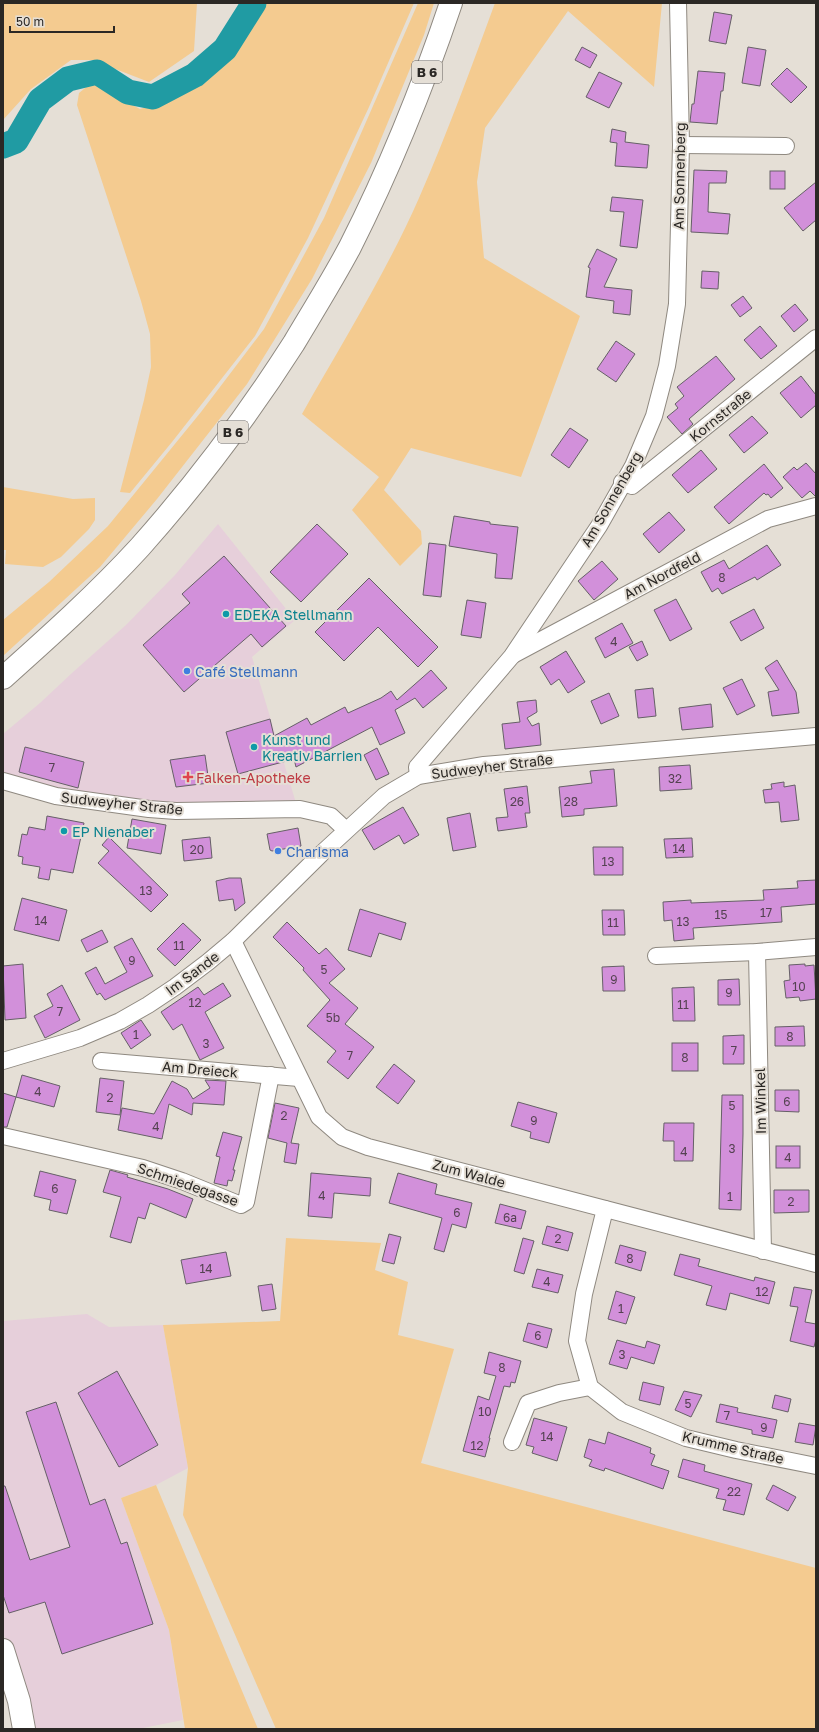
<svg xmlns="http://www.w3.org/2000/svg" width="819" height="1732" font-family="'Golos Text',sans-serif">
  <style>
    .commercial { fill: #e6cfda }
    .green { fill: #f4cb90 }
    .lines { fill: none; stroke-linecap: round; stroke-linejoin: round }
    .river { stroke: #209ba3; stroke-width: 25 }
    .building { fill: #d290da; stroke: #666067 }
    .street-casing { stroke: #8f8980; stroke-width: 18 }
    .secondary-casing { stroke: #8f8980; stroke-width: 24 }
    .primary-casing { stroke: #8f8980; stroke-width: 24 }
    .street { stroke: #fff; stroke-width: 16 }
    .secondary { stroke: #fff; stroke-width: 22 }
    .primary { stroke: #fff; stroke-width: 22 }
    .culture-dot { fill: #0f9aa8; stroke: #e5dfd6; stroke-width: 1.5 }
    .shop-dot { fill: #3f7fe0; stroke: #e5dfd6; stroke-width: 1.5 }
    .health-dot { fill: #e0444e; stroke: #e5dfd6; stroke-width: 1.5 }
    .labels { text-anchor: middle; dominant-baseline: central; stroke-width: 4; stroke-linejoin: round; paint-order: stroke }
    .number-label { font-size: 12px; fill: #554252 }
    .shield { fill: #e5dfd6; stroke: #635f5a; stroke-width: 1 }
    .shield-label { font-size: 13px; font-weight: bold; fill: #2b2825 }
    .street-label { font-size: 14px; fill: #2b2825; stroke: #e5dfd6 }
    .culture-label { font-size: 14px; fill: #0d838f; stroke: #e5dfd6; text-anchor: start }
    .shop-label { font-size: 14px; fill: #366cbe; stroke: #e5dfd6; text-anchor: start }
    .health-label { font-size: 14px; fill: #be3a42; stroke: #e5dfd6; text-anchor: start }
  </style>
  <rect width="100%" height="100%" fill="#e5dfd6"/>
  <g class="commercial">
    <path d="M218,524L295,620L252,657L296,803L171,804L46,786L3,772V734L40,703L72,673L126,625L175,575Z"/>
    <path d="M87,1314L109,1327L163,1325L188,1468L156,1485L121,1498L169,1630L183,1720L138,1729H28L20,1682L3,1632V1321Z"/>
  </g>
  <g class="green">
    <path d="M3,3H197L194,51L149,82L92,60H71L31,89L3,120Z"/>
    <path d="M267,3H414L369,107L308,238L255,336L172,442L130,493L120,492L144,400L151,367L150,334L141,301L77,105L79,93L90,84L103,85L123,100L140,109L163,102L197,86L245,37Z"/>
    <path d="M418,3H434L424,35L371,163L312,279L247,384L157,499L100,567L3,656V620L49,582L108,526L201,412L264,329L324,218Z"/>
    <path d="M495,3H662L654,87L568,11L485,128L477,182L484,258L580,316L521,477L411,448L384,490L421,531L422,544L400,566L352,510L379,477L302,414C342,343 386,273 419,198C447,134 471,68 495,3Z"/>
    <path d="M3,487L73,499L95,498V520L89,529L61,557L43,567L5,564L6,550H3Z"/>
    <path d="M286,1238L381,1243L375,1270L408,1282L398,1335L454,1349L421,1463L816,1568V1729H276L183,1515L188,1468L163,1325L280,1321Z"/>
    <path d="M156,1485L258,1729H185L169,1630L121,1498Z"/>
  </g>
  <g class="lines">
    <path class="river" d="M3,146L16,141L40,100L68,79L97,72L128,92L153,97L195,75L225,49L254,3"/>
  </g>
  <g class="building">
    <path d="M714,12L732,15L726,44L709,41Z"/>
    <path d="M582,47L597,55L590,68L575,60Z"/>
    <path d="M748,47L766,50L760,86L742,83Z"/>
    <path d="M787,68L807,87L791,103L771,84Z"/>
    <path d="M698,71L725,73L723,91H721L717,124L690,122L692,104H694Z"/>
    <path d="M599,72L622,83L609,108L586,97Z"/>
    <path d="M612,129L626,132L625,142L649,145L647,168L615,166L617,143L610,142Z"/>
    <path d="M694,170L727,171L726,183H709L708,212L730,214L728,234L691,232Z"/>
    <rect x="770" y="171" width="15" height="18"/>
    <path d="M816,182V220L803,231L784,208Z"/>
    <path d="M612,197L643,200L637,248L620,246L624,212L610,211Z"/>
    <path d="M597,249L617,259L604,287L632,290L630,315L613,313L614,301L586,297L590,268L588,267Z"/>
    <path d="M702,271L719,272L718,289L701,288Z"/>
    <path d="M743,296L752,308L740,317L731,305Z"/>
    <path d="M795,304L808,320L794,332L781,316Z"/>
    <path d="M760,326L777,346L761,359L744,340Z"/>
    <path d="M616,341L635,354L616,382L597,369Z"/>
    <path d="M716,356L735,379L689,419L693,424L682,434L667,417L678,408L675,404L684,396L677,387Z"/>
    <path d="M801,376L816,395V405L801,418L780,393Z"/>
    <path d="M752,416L768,433L744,453L729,435Z"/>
    <path d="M570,428L588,440L569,468L551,455Z"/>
    <path d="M701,450L717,469L688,493L672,475Z"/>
    <path d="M806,463L816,474V497L810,491L802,498L783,477L794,467L797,470Z"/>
    <path d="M764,464L783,488L771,498L768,494L766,495L764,493L729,524L714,507Z"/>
    <path d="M669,512L685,530L659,553L643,534Z"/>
    <path d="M454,516L490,522V524L518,527L512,579L495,578L497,554L449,546Z"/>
    <path d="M317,524L348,554L301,602L270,572Z"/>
    <path d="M429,543L446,545L441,597L423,595Z"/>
    <path d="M767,545L781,565L757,580L755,577L722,594L718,588L712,592L701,572L724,560L729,569Z"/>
    <path d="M224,556L286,626L262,647L251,634L184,692L143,645L190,603L182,594Z"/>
    <path d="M602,561L618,579L594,600L578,581Z"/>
    <path d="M369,578L438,647L418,667L378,627L344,661L315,632Z"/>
    <path d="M676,599L692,629L670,641L654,610Z"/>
    <path d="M467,600L486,603L481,638L461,635Z"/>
    <path d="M754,609L764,628L741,641L730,622Z"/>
    <path d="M622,623L633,643L605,658L595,638Z"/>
    <path d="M642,641L648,655L637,661L629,647Z"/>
    <path d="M566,651L585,682L568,693L559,679L551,685L540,667Z"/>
    <path d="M777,660L796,692L799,713L772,716L768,692L779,690L765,668Z"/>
    <path d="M431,670L447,688L423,708L415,698L395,710L405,733L380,745L372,727L296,767L294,759L238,774L226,732L270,719L274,736L307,718L311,725L345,707L348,713L381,698L391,691L397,700Z"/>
    <path d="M742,679L755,706L737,715L723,688Z"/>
    <path d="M653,688L656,716L638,718L635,690Z"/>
    <path d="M609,693L619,716L601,724L591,701Z"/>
    <path d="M536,700L537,712L527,718L532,726L539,723L541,745L505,749L502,724L520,722L517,702Z"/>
    <path d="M711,704L713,727L682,730L679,708Z"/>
    <path d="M25,747L84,762L78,788L19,772Z"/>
    <path d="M377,748L389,774L376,780L364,755Z"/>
    <path d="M205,755L209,783L176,787L170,760Z"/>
    <path d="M690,765L692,789L660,791L659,767Z"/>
    <path d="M614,769L617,806L584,809V815L562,817L559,787L592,783L590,771Z"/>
    <path d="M784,782V787L795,785L799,820L781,822L779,802L765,803L763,790L772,789L771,784Z"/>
    <path d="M527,786L530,813H525L527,827L498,831L496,818L508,817L504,789Z"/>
    <path d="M403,807L419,835L404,844L399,835L374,850L362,830Z"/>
    <path d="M470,813L476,847L453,851L447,818Z"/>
    <path d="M47,816L84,823L73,873L51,869L49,880L38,878L40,867L22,864L23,857L18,856L22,834L27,835L29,827L45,830Z"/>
    <path d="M132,819L166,825L161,854L127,848Z"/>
    <path d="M298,828L301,846L272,851L270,850L267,834Z"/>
    <path d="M109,837L168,895L151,912L98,863L109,851L102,845Z"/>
    <path d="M210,837L212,858L184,861L182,840Z"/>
    <path d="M692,838L693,857L666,858L664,839Z"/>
    <path d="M593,847H623V875H594Z"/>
    <path d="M229,878H241L245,903L235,911L233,899L219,901L216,881Z"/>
    <path d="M816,880V904L781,907L782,922L693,928L694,939L674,941L672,920L664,921L663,902L691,900V903L764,900L763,890L798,888L797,881Z"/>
    <path d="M22,898L67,910L59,941L14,930Z"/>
    <path d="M360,909L406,923L401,940L379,933L371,957L348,950Z"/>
    <path d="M602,910H624L625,935H603Z"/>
    <path d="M287,922L319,954L326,948L345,969L329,983L358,1008L345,1024L374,1047L348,1079L327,1062L336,1051L307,1026L330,1000L303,970L304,968L273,937Z"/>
    <path d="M183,923L201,940L175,966L157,949Z"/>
    <path d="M102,930L108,942L87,952L81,940Z"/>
    <path d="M132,938L153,976L105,1000L100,993L97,995L85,973L96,967L105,984L127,972L114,947Z"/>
    <path d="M23,964L26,1018L5,1020L3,966Z"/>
    <path d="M805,964V966L814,965L816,999L800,1001L799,997L786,998L784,981L790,980L789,965Z"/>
    <path d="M624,966L625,991H603L602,967Z"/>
    <path d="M739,979L740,1005H718V980Z"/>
    <path d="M223,983L231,996L205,1012L224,1048L200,1060L182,1024L173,1030L161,1012L198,987L204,995Z"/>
    <path d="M62,985L80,1020L45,1038L34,1016L53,1006L47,994Z"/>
    <path d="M694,987L695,1021H673L672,988Z"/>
    <path d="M141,1020L151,1035L131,1049L121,1033Z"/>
    <path d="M804,1026L805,1046H775V1027Z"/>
    <path d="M744,1035V1064H723V1036Z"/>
    <rect x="672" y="1043" width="26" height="28"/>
    <path d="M394,1064L415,1081L398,1104L376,1087Z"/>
    <path d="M22,1075L60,1086L54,1107L16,1097Z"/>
    <path d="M100,1078L124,1081L120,1115L96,1112Z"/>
    <path d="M205,1080L226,1081L224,1105L193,1103L192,1115L169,1104L162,1139L118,1130L122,1108L154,1114L172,1081L187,1089L193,1099L210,1088Z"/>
    <path d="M775,1090H799V1112L775,1111Z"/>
    <path d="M3,1093L16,1097L7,1127H3Z"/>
    <path d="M722,1095H743V1134L741,1210L719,1209Z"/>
    <path d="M518,1102L557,1113L549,1143L530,1138L531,1132L511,1126Z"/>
    <path d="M275,1103L299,1108L291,1143L299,1144L296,1164L284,1162L287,1143L268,1138Z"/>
    <path d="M664,1123H694L693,1161H674V1141H663Z"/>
    <path d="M223,1132L242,1137L233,1170H235L232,1181L228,1180L227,1186L214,1183L220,1157L216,1156Z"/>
    <rect x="776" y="1146" width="24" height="22"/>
    <path d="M110,1170L128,1175L127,1177L168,1189L193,1199L186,1218L150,1203L145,1219L138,1217L131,1243L110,1237L121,1197L103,1192Z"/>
    <path d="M40,1171L76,1180L67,1214L49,1210L51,1200L34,1196Z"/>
    <path d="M311,1173L371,1178L370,1196L334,1193L332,1218L308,1216Z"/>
    <path d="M398,1173L437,1184L435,1194L472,1203L466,1228L452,1224L444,1252L434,1249L442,1218L389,1203Z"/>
    <path d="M774,1190H809V1212L774,1213Z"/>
    <path d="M500,1204L526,1211L521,1229L495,1223Z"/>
    <path d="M547,1226L573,1233L568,1251L542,1244Z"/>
    <path d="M389,1234L401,1237L394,1264L382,1261Z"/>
    <path d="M523,1238L534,1241L524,1274L514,1271Z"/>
    <path d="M620,1245L646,1252L641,1271L615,1263Z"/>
    <path d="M226,1252L231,1276L186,1284L181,1260Z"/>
    <path d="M680,1254L700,1259L698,1266L754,1281L755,1277L775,1282L769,1304L730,1293L726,1310L706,1305L712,1286L674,1275Z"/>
    <path d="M537,1269L563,1275L558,1293L532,1287Z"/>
    <path d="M272,1284L276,1309L262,1311L258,1286Z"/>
    <path d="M794,1287L812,1290L805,1322L816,1324V1339L814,1347L790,1341L798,1307L790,1306Z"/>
    <path d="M616,1291L635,1297L626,1324L608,1319Z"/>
    <path d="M528,1323L552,1329L547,1348L523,1341Z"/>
    <path d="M617,1340L645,1348L647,1341L660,1345L654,1364L631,1357L627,1369L609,1364Z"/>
    <path d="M489,1352L521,1361L515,1383L511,1382L510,1387L504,1386L489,1438H490L485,1457L463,1451L478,1396L489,1400L496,1376L484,1373Z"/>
    <path d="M117,1371L158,1445L119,1467L78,1393Z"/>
    <path d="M643,1382L664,1387L660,1405L639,1400Z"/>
    <path d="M684,1391L702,1395L691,1417L675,1410Z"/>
    <path d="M775,1395L791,1399L788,1412L772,1408Z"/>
    <path d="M56,1402L90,1505L105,1499L121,1544L127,1542L153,1624L62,1654L45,1602L9,1613L3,1595V1486H5L30,1560L70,1547L26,1412Z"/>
    <path d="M720,1404L738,1408L737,1412L777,1420L773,1438L752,1434V1430L716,1422Z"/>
    <path d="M534,1418L567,1427L557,1461L532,1453L534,1447L526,1445Z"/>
    <path d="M799,1423L816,1426L813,1445L795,1442Z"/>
    <path d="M608,1432L651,1448L650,1453L655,1455L651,1465L669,1471L663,1489L605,1468L604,1471L589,1466L592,1460L584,1457L589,1439L605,1444Z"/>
    <path d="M683,1459L705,1465L704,1471L752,1484L744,1515L723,1510L726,1500L716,1498L719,1489L678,1477Z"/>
    <path d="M773,1485L796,1497L788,1511L766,1499Z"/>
  </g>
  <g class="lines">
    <defs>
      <g id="street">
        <path d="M681,145L786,146"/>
        <path d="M622,482L632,486L816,338"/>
        <path d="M513,655L768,519L816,506"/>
        <path d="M418,776L417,767L512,656L599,526L633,466L654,416L667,366L677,304L681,145L678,3"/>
        <path d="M3,781L56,796L149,809L176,811L300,809L331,816L346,830"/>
        <path d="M233,941L319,1117L342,1137L368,1147L816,1264"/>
        <path d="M757,952L763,1251"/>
        <path d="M656,956L757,952L816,947"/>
        <path d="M3,1061L80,1038L120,1021L148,1005L175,987L208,962L233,941L321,854L384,796L418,776L484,765L816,736"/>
        <path d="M101,1061L299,1078"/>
        <path d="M3,1136L143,1168L182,1181L241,1205L246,1202L271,1075"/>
        <path d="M605,1209L584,1294L577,1341L590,1387L622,1412L686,1438L736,1450L816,1466"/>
        <path d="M512,1442L528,1403L559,1393L590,1387"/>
      </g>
      <path id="secondary" d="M3,1650L19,1701L24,1729"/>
      <path id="primary" d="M3,678C50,636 98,593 140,547C197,483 248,415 294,343C313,311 333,279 350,247C390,168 423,86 451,3"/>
    </defs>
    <use href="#street" class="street-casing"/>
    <use href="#secondary" class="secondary-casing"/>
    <use href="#primary" class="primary-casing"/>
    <use href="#street" class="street"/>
    <use href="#secondary" class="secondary"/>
    <use href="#primary" class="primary"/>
  </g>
  <g class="culture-dot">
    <circle cx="226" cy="614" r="4"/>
    <circle cx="254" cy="747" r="4"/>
    <circle cx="64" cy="831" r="4"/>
  </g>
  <g class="shop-dot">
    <circle cx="187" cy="671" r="4"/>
    <circle cx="278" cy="851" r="4"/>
  </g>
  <path class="health-dot" d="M186 771h4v4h4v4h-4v4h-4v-4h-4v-4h4z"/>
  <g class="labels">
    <g class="number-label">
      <text x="722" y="577">8</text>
      <text x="614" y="641">4</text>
      <text x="52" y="767">7</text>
      <text x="675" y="778">32</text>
      <text x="517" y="801">26</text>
      <text x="571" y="801">28</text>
      <text x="679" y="848">14</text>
      <text x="197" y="849">20</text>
      <text x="608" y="861">13</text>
      <text x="146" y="890">13</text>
      <text x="766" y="912">17</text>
      <text x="721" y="914">15</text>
      <text x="41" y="920">14</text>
      <text x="683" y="921">13</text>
      <text x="613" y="922">11</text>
      <text x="179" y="945">11</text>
      <text x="132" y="960">9</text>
      <text x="324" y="969">5</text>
      <text x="614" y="979">9</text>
      <text x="799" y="986">10</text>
      <text x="729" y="992">9</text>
      <text x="195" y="1002">12</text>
      <text x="683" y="1004">11</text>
      <text x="60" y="1011">7</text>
      <text x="333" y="1017">5b</text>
      <text x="136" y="1034">1</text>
      <text x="790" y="1036">8</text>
      <text x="206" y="1043">3</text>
      <text x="734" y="1050">7</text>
      <text x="350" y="1055">7</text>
      <text x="685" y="1057">8</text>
      <text x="38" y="1091">4</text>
      <text x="110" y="1097">2</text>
      <text x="787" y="1101">6</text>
      <text x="732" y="1105">5</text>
      <text x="284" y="1115">2</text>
      <text x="534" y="1120">9</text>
      <text x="156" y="1126">4</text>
      <text x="732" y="1148">3</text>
      <text x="684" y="1151">4</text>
      <text x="788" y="1157">4</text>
      <text x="55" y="1188">6</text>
      <text x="322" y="1195">4</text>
      <text x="730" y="1196">1</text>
      <text x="791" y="1201">2</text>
      <text x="457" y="1212">6</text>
      <text x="510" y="1217">6a</text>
      <text x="558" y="1238">2</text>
      <text x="630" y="1258">8</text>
      <text x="206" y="1268">14</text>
      <text x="547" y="1281">4</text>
      <text x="762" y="1291">12</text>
      <text x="621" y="1308">1</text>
      <text x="538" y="1335">6</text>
      <text x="622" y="1354">3</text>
      <text x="502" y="1367">8</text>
      <text x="688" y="1403">5</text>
      <text x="485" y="1411">10</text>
      <text x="727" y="1415">7</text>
      <text x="764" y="1427">9</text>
      <text x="547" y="1436">14</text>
      <text x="477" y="1445">12</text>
      <text x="734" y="1491">22</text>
    </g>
    <g class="shield">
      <rect x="412" y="61" width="30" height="22" rx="3"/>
      <rect x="218" y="421" width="30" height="22" rx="3"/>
    </g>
    <g class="shield-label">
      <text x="427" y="72">B 6</text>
      <text x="233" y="432">B 6</text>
    </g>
    <g class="street-label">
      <text transform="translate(679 176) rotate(-89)">Am Sonnenberg</text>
      <text transform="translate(720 415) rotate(-39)">Kornstraße</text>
      <text transform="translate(611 499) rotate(-60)">Am Sonnenberg</text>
      <text transform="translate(662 575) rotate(-28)">Am Nordfeld</text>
      <text transform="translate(492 766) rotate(-7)">Sudweyher Straße</text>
      <text transform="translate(122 803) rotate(6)">Sudweyher Straße</text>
      <text transform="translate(192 973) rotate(-37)">Im Sande</text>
      <text transform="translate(200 1069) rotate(5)">Am Dreieck</text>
      <text transform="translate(760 1101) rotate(-91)">Im Winkel</text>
      <text transform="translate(469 1173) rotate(15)">Zum Walde</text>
      <text transform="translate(188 1184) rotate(19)">Schmiedegasse</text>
      <text transform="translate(733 1447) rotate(13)">Krumme Straße</text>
    </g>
    <g class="culture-label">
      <text x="234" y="614">EDEKA Stellmann</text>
      <text x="262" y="739">Kunst und<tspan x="262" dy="16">Kreativ Barrien</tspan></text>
      <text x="72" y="831">EP Nienaber</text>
    </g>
    <g class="shop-label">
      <text x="195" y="671">Café Stellmann</text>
      <text x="286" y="851">Charisma</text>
    </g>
    <g class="health-label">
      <text x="196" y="777">Falken-Apotheke</text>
    </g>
  </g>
  <rect width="819" height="1732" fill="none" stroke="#2b2825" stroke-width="8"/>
  <path d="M10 26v6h104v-6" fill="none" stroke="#2b2825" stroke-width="2"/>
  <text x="16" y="26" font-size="12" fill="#2b2825" stroke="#e5dfd6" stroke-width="3" paint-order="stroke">50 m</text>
</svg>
